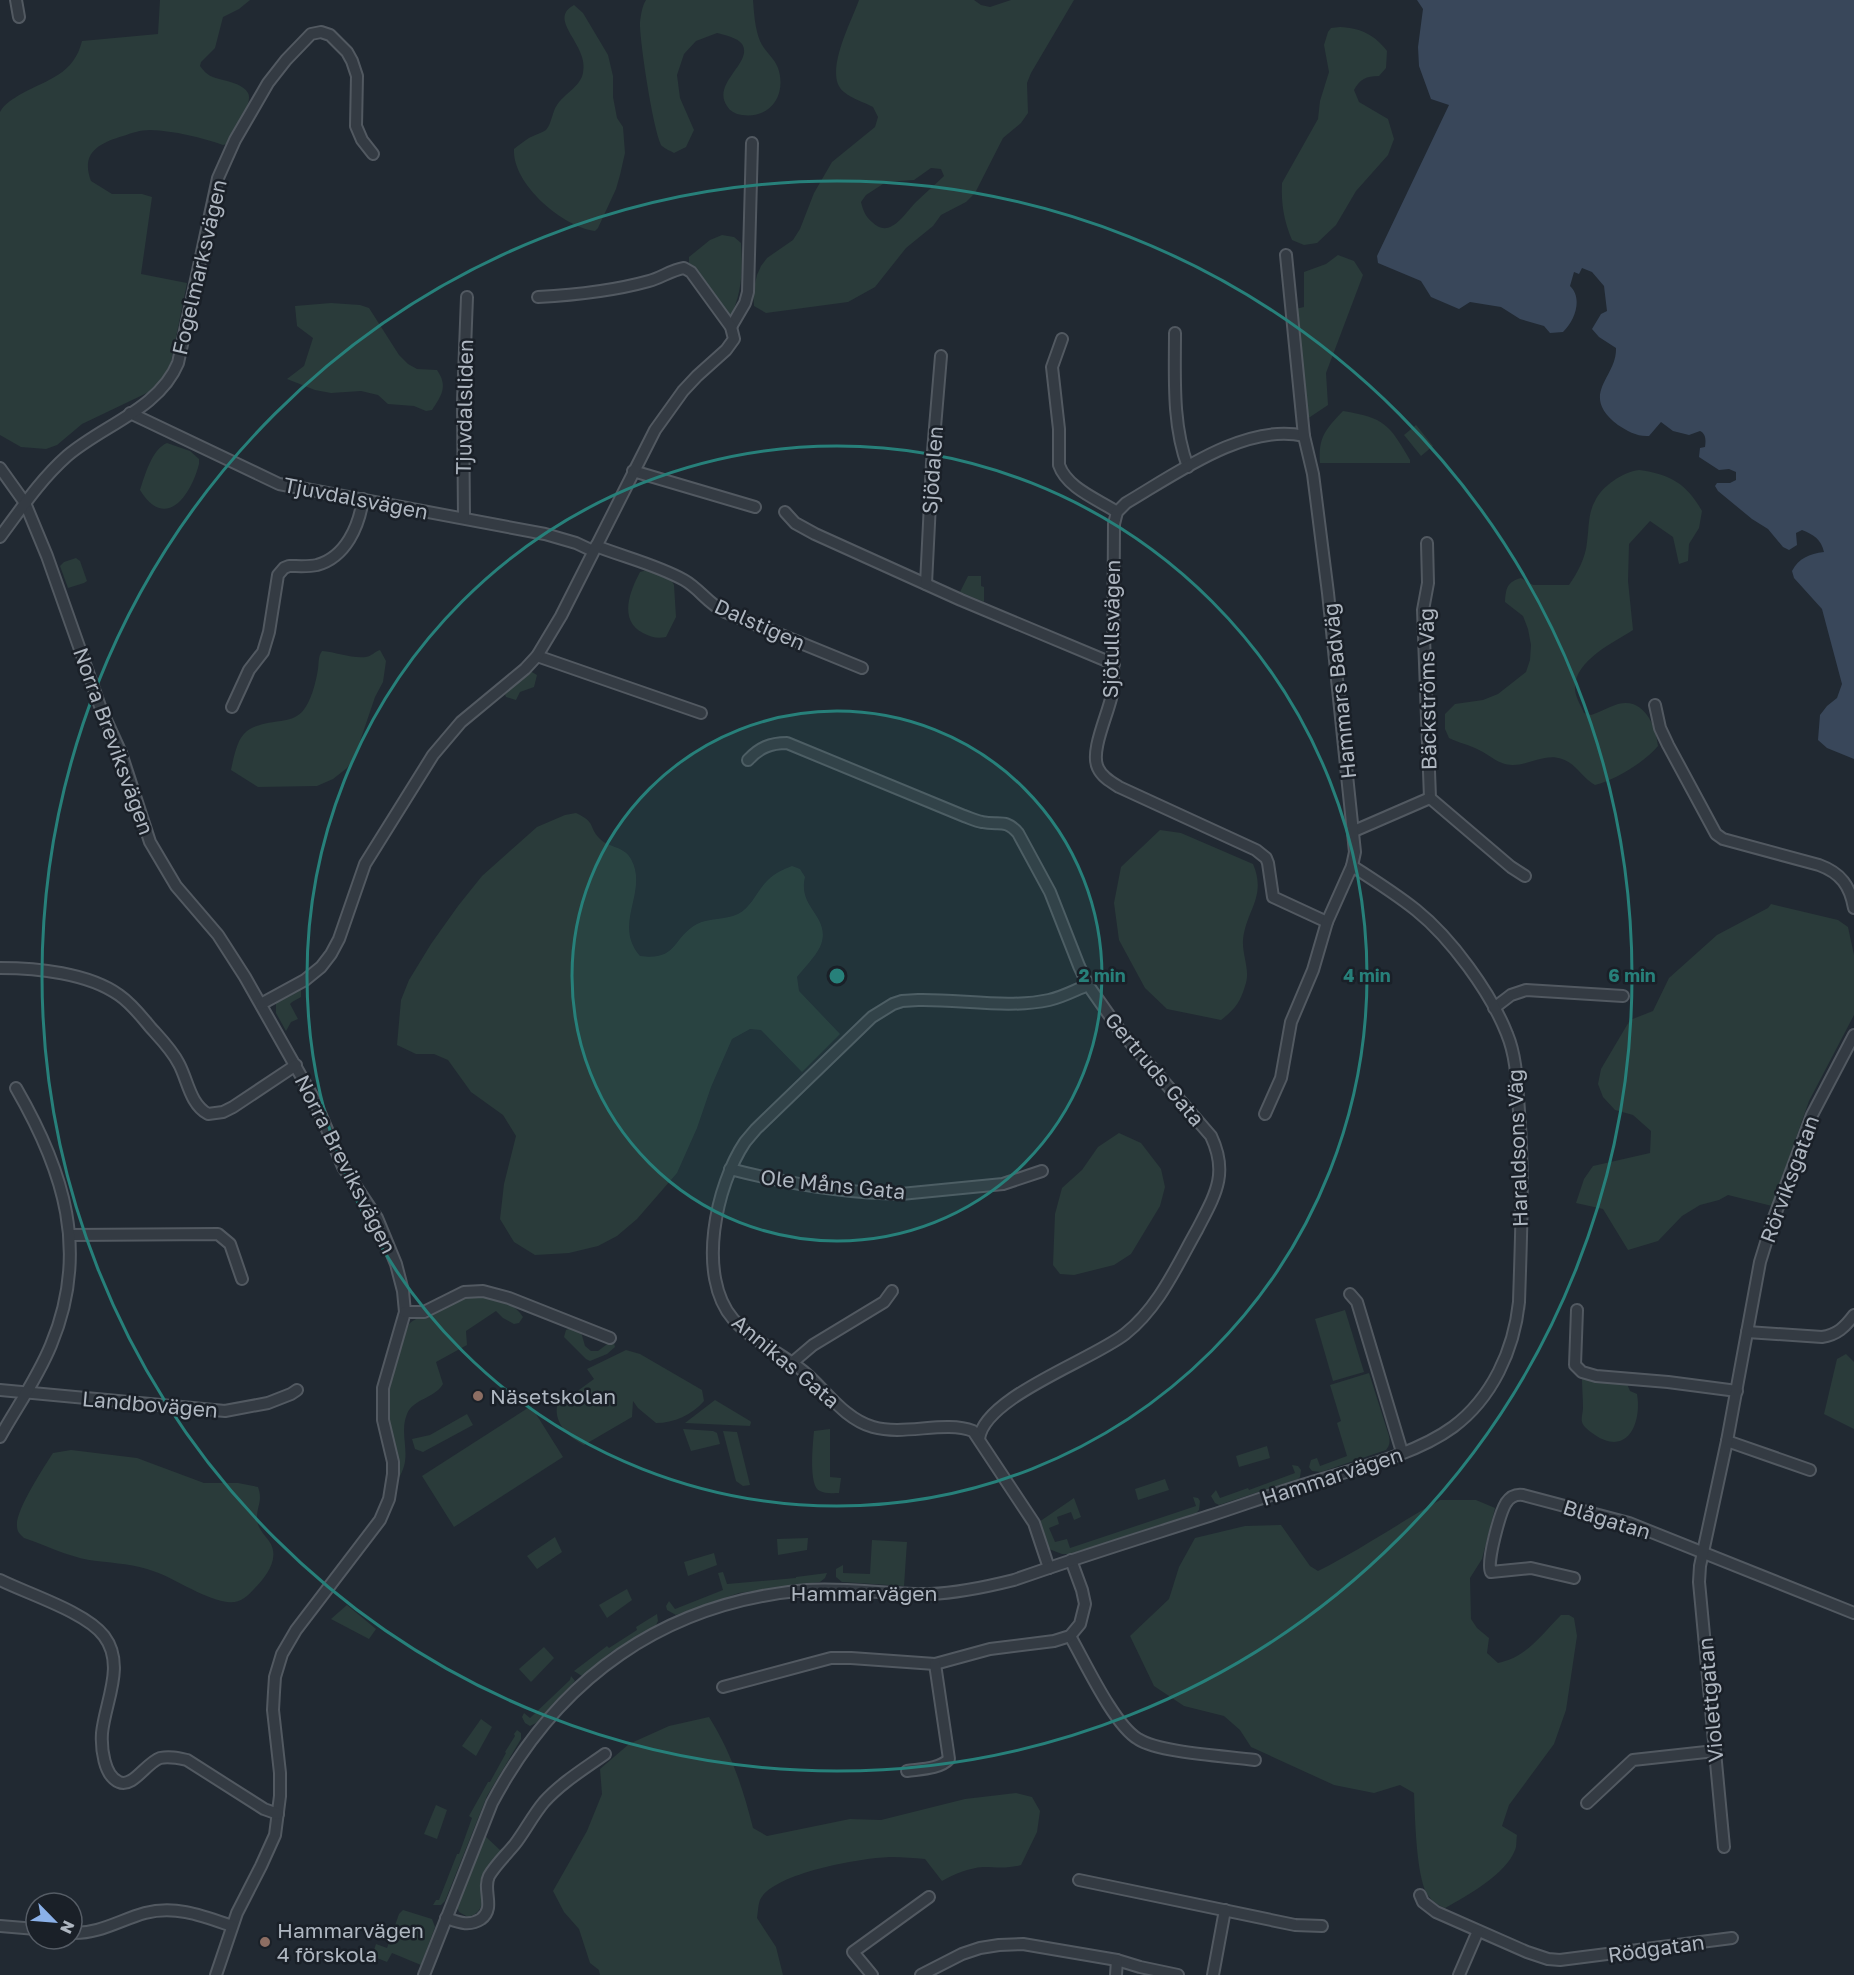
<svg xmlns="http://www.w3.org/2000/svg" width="1854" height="1975" font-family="'Golos Text',sans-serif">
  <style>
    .green { fill: #2a3b3a; fill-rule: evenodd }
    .water { fill: #39475a }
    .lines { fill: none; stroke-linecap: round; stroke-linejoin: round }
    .street-casing { stroke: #525961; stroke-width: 14 }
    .street { stroke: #343b43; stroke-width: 10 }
    .ring { fill: none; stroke: #27807a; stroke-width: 3 }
    .education-dot { fill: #8d6e63; stroke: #1a2028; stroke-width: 2 }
    .labels { text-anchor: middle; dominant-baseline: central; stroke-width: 5; stroke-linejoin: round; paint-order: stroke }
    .street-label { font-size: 21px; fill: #aeb6c0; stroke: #1a2028 }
    .poi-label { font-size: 21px; fill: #aeb6c0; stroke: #1a2028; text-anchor: start }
    .centre { fill: #27807a; stroke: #1a2028; stroke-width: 3 }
    .ring-label { font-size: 18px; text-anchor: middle; font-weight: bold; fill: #27807a; stroke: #1a2028; stroke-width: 5; stroke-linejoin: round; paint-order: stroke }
  </style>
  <rect width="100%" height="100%" fill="#212932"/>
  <g class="green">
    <path d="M160,0H250L239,9L223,17L215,48L201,62L200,66C207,76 212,77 223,80C231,82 244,85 248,93C254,103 232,134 227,144L223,145C200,137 175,131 150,130C140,130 132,133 123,136C100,143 80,152 91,181L112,194H142L152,197L141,274L187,283L171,362L164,376L151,391L82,424L57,445L46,449L21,447L0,435V112C5,103 13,99 21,94C49,79 74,74 82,41L158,34Z"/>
    <path d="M646,0H753C754,13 755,29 760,41C764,51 774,57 778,68C787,94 771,119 742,115C735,114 730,111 727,106C711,83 754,62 742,44C738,38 725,35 717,33L696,41L684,54L677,75L680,98L694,130L686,147L674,153C671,151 665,149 662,146C654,136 639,37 640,22C641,15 642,6 646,0Z"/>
    <path d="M859,0H974L981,5L990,7L1011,0H1074L1031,73L1027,83L1028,113L1021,123L1003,138L975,193L966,202L941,215L933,226L906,248L875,287L848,302L766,313L754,306L753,292L757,275L761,266L767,258L793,240L800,229L814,193L832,162L875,127L878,117L873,107C864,102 852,99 844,92C822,75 852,21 859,0ZM931,168L941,169L944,176C935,185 925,193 916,202C904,214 890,240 872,222C865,216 863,210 861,202L866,195L886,182L914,180Z"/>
    <path d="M574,5L583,13L608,55L613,76V97L617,118L623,127L625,153L620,175L616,189L598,228L595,231C563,227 512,184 514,149C519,145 524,141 529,138C534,135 542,133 546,130C552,123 552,112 557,105C565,93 580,87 583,73C590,45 546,20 574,5Z"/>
    <path d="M1340,27C1361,28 1375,35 1387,51L1386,68L1379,76C1366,76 1360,79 1354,90L1359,102L1388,119L1394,139L1388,155L1356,191L1336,225L1317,243L1304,245L1292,240C1284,221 1281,204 1282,183L1318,119L1320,101L1329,72L1324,45L1328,32L1331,28Z"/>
    <path d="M722,235L734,237L741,243C743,271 742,294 729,320L689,263V257L710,240Z"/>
    <path d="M1338,255L1354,261L1363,275L1326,373L1328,405L1307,419L1295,309L1304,307V272L1326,264Z"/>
    <path d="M331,303L360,305L369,308L399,355L408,364L417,369L437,370C448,386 442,395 432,410L426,411L414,406L388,404L378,395L361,391L331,393L315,390L287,379L304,366L313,338L297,326L295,306Z"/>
    <path d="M1343,411C1385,418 1389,424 1410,460V463H1320C1318,437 1326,429 1343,411Z"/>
    <path d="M1416,425L1433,446L1421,456L1404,435Z"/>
    <path d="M167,443L190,451L199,459V464C191,495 166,532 140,490C145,475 152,449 167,443Z"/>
    <path d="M1639,470C1670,474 1687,484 1702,511L1699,528L1689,544L1688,561L1679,564L1673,537L1650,521L1629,544L1628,581L1633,630C1613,643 1573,661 1575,690C1576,698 1581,706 1584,713L1591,715C1600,712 1609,707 1618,704C1644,697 1656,726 1658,746C1645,762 1615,780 1595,785C1582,778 1577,764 1562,759C1545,753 1530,765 1513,765C1499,765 1491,756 1479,750C1470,745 1459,743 1449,738L1445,729V714L1455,704L1483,700L1498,694L1526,672L1530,660L1531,645L1528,629L1523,616L1505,602C1506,588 1507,582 1521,578L1533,585H1569C1577,574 1586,557 1587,542C1589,529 1588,513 1595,501C1602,486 1623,472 1639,470Z"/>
    <path d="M76,558L80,561L87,581L84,583L68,588L60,566L64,562Z"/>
    <path d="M647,570L665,576L671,579L674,585L676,617L666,637C657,639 651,637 643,633C618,620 630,591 640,572Z"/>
    <path d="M968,576H981V586L984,587V602L960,592Z"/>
    <path d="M322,651C336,652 353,659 366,657C372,656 374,652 380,650L386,661L383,682L375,697L355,756L347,768L333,779L317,786L258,787L231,770C239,733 242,726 281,721C288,720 296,718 302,712C311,702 316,682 318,669C319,662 318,657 322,651Z"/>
    <path d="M530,671L537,675L534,687L520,692L516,700L506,697L504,692Z"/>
    <path d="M576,813C597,823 588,827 600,839C609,848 624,846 631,859C649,892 612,924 640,956C678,961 671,939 697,924C709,918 725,920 738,914C752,907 757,890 768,880C775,873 784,869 792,866L800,869L805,877C797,909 833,917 820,947C815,957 804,968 797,977L799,991L840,1034L802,1072L761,1030L750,1029L732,1039L711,1087L697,1128L677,1173L637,1219L617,1236L598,1246L569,1253L535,1255L514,1242L500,1219L504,1184L516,1136L503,1115L471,1092L448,1060L434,1054H416L397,1045L401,1000L409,980L431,944L458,906L482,876L537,827L565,815Z"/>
    <path d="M1160,830L1181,833L1253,864C1267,897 1246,910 1243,940C1242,956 1251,971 1245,986C1240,1003 1235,1009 1221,1020L1167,1009L1145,988L1119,940L1114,903L1121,867Z"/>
    <path d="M1771,904L1838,920L1848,927L1854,955V1015L1809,1101L1772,1206L1728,1195L1719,1200L1700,1205L1682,1216L1658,1241L1628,1250L1603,1209L1576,1203L1584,1179L1593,1166L1650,1153L1651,1131L1633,1115L1615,1110L1603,1097L1598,1084L1601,1069L1630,1020L1653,1011L1669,978L1717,935L1768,908Z"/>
    <path d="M301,990V997L292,1002L290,1004L298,1019L291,1022L286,1031L276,1013V1003Z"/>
    <path d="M1119,1133L1141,1143L1161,1169L1165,1187L1160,1206L1131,1254L1114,1265L1074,1275L1060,1274L1053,1265L1055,1214L1062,1188L1082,1170L1098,1147Z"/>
    <path d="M469,1296C488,1296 512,1299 523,1317L519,1323L514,1324L503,1318L496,1311L466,1331L467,1345L436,1362L443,1384C435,1398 413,1399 407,1414C398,1436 414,1456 398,1479C400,1460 393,1443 390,1424C385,1389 396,1356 409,1324C416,1316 428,1317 437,1312C448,1306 456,1300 469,1296Z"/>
    <path d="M1345,1310L1364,1372L1333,1381L1315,1319Z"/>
    <path d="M571,1328L581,1332L585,1346L591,1351H598L610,1342L614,1343L615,1347L607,1354L590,1361L586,1359L564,1337L566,1330Z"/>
    <path d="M626,1350L640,1354L702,1390L704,1401C692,1415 674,1423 656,1423L638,1408L633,1401L632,1417L584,1445C570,1438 554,1424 557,1406L594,1379L587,1369Z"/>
    <path d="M1846,1354L1854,1362V1429L1824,1414L1837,1359Z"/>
    <path d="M1369,1373L1389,1436C1390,1442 1390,1445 1386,1450L1321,1472L1312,1471L1309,1467L1311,1460L1317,1458L1320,1466L1347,1456L1337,1423L1341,1421L1330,1385Z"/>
    <path d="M1582,1379L1627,1384L1630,1391L1637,1394C1642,1422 1628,1457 1595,1435C1591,1432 1583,1427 1582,1422C1581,1418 1583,1412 1583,1408C1583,1398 1582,1389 1582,1379Z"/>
    <path d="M715,1400L750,1421L751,1422L750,1426L685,1423Z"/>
    <path d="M531,1406L563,1457L454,1527L422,1476Z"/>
    <path d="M467,1414L473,1425L423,1452L415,1449L412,1439L430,1435Z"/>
    <path d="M683,1429L713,1431L717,1433L720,1444L691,1451Z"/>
    <path d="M830,1429V1477L841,1478L839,1493C834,1493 825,1494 820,1491C808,1487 813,1442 814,1431Z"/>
    <path d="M723,1431L737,1432L750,1485L743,1486L736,1481Z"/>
    <path d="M1267,1446L1270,1458L1239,1467L1236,1456Z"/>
    <path d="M71,1450L137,1458L204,1483H238L258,1487C263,1501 257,1505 257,1518C257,1528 264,1534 269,1541C281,1558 266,1577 254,1589C247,1597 239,1604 227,1602C198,1597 175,1577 147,1569C127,1563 109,1563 89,1560C67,1556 45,1545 24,1538C20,1534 17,1532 17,1526C15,1511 44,1467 53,1453Z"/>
    <path d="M1292,1465L1298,1466L1301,1470L1300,1477L1298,1479L1219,1505L1215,1503L1211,1496L1216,1490L1220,1498L1248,1488L1249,1490L1295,1473Z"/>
    <path d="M1165,1479L1169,1490L1138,1500L1135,1489Z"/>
    <path d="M1193,1497L1198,1498L1200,1501L1199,1510L1196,1513L1070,1554H1062L1049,1549L1039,1522L1074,1498L1081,1517L1074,1520L1071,1512L1057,1517L1059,1524L1049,1528L1055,1542L1067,1539L1070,1548L1196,1506Z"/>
    <path d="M1440,1500H1476L1495,1508L1482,1559L1470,1578L1471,1619L1477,1628L1489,1638L1487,1653L1498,1663C1527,1657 1541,1635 1561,1615H1569L1574,1618L1577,1636L1566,1710L1554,1744L1509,1805L1502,1826L1517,1835C1516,1840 1517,1846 1515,1850C1506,1874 1467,1896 1445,1908C1437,1905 1432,1901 1427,1894C1416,1875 1415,1816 1414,1793L1400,1785L1374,1793L1334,1785L1251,1747L1240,1730L1224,1716L1184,1706L1154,1686L1130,1636L1169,1599L1179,1567L1195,1538L1245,1526L1281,1525L1310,1566L1318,1571C1360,1550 1399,1523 1440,1500Z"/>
    <path d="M555,1537L562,1552L537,1569L527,1556Z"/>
    <path d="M808,1538L807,1550L778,1555L777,1539Z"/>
    <path d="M872,1540L907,1542L904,1586L842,1582L836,1577V1569L843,1565V1573L870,1574Z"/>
    <path d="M714,1553L717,1565L688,1576L684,1562Z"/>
    <path d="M723,1572L727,1584L796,1578V1577L827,1573L825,1578L820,1582L739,1593L676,1615L667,1610L666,1606L669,1601L675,1609L723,1590L718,1573Z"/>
    <path d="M627,1589L632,1600L607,1618L599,1605Z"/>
    <path d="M347,1605L376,1629L369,1639L331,1619Z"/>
    <path d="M657,1614L658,1621L656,1625L611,1652L582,1676L574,1671L607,1646L609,1648L637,1630L636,1627Z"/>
    <path d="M544,1647L554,1658L531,1682L519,1669Z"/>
    <path d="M571,1676L575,1681L536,1723L530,1726L525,1723L522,1717L524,1713L530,1718L570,1680Z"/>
    <path d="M709,1717C731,1752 743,1788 753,1828L767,1836L850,1819L881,1820L965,1799L1016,1793L1032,1797L1040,1811L1037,1832L1021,1865C1007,1869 996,1867 983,1867C969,1868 954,1874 942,1881L925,1859C914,1858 903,1857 892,1857C865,1857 772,1873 760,1900C758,1905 758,1913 757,1918L776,1947L783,1975H600L599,1970L590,1963L579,1929L564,1912L553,1891L587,1831L602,1794L600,1769L629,1744L669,1726Z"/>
    <path d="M481,1719L492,1727L476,1756L462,1746Z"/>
    <path d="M517,1730L521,1733V1739L487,1796L445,1901L441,1905H433L436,1900H439L457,1854H459L472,1818L469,1816L488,1782H490L506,1753L505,1752L515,1736L514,1734Z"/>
    <path d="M436,1805L447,1810L437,1839L424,1834Z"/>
    <path d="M485,1836L501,1851C494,1858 487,1865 484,1875C479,1891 490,1911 468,1917L459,1912L457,1907Z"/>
    <path d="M403,1910L432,1919L435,1927L421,1965L392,1953L387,1962L372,1956L376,1944L387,1948L399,1914Z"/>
  </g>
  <path class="water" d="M1417,0H1854V759L1827,748L1818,740L1820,715L1827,706L1837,698L1842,684L1822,609L1794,578L1792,571C1799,558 1809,554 1824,552C1821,539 1814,535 1802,530L1796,533L1797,545L1789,550L1783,547L1768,529L1752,519L1718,491L1715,486L1717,483H1730L1736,480V472L1729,469L1719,470L1699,457L1700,448L1705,447C1706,440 1706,434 1700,431L1689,435L1673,431L1661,422L1649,436C1638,437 1627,431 1618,425C1578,394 1617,378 1616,348L1599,337L1592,329L1601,314L1607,311L1604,286L1592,272L1582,268L1579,274L1574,272L1570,286C1583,298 1575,321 1563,332L1550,333L1544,326L1520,319L1501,307L1470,302L1459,309L1431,297L1421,281L1378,263L1377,256L1449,105L1431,99L1419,66L1418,47L1423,9Z"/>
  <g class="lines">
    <defs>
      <g id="street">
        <path d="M16,0L19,17"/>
        <path d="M731,327L745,303L748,292L752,143"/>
        <path d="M1175,333C1175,377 1172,425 1188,467"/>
        <path d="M1062,339L1052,367L1059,429V465C1067,488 1097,499 1117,512"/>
        <path d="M130,413L279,484L545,534L576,543L593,551"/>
        <path d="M1304,436C1246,422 1174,475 1126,503L1117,512L1114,524L1113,689C1111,709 1089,750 1098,768C1102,777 1111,782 1119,787L1256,850L1266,858L1268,863L1273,897L1327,922"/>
        <path d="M0,468L25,503L47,556L101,709L121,753L150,842L176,886L218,935L245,977L314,1099L343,1167L377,1218L396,1264L403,1291L405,1312L383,1388V1420L393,1462V1474L389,1499L380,1520L296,1630L282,1654L275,1677L274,1692L273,1710L280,1773V1796L275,1835L261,1866L237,1913L216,1975"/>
        <path d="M633,471L755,507"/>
        <path d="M785,512L795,523L815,534L961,600L1114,664"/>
        <path d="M464,518L463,401L467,297"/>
        <path d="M0,537C21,509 40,480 67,456C103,425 159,409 178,363L218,178L235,140L268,83L286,60L311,34L321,32L330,35L347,52L352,61L357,76L356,126L362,140L373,154"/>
        <path d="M1427,543L1428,583L1423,610L1430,798L1511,867L1525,876"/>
        <path d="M596,546C624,557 657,565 684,580C700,589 707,603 725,612L862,668"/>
        <path d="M926,584L932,463L941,356"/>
        <path d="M537,656L701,713"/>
        <path d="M1655,705L1660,728L1668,745L1716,834L1723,839L1819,865C1841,873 1850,886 1854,908"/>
        <path d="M232,707L249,670L263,652L269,632L278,575L284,568L289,566C298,566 308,567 317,565C346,557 359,526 363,499"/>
        <path d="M748,760C759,748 770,743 787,743L964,816C970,818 976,821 982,822C999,826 1005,818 1018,833L1050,892L1079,966L1088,985L1121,1032L1211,1136C1229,1174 1215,1195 1197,1230C1176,1267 1159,1307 1125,1334C1092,1360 984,1397 979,1439"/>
        <path d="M1354,831L1430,798"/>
        <path d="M0,968C37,968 88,973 119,995C132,1004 141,1016 151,1028C161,1039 172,1050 179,1064C188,1081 190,1104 208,1114L223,1112L233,1107L296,1065"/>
        <path d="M261,1004L305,980L321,967L331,954L339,939L365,864L433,755L461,722L525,669L537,656L561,616L655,430L683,391L697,376L726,350L734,339L731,327L691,272L684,268C671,270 661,278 649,281C613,291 576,295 538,297"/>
        <path d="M1494,1008L1511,995L1526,990L1623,996"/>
        <path d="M1265,1114L1281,1078L1291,1022L1313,970L1327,922L1352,866L1355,852L1328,593L1313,474L1304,436L1286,255"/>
        <path d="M730,1169C784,1183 845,1193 901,1194L1003,1184L1042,1171"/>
        <path d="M70,1235L218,1234L230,1244L242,1279"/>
        <path d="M1350,1294L1357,1302L1402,1452"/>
        <path d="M1577,1310L1575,1365L1582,1372L1596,1376L1668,1382L1737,1391"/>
        <path d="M405,1312H424L464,1292L483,1291L509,1298L610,1338"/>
        <path d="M1747,1332L1822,1337C1837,1335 1845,1327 1854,1315"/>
        <path d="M793,1362L813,1345L884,1302L892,1291"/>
        <path d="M0,1390L225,1411L268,1403L291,1394L297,1390"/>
        <path d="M0,1437C17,1407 38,1377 51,1345C90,1252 64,1171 16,1088"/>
        <path d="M1727,1441L1810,1470"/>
        <path d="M1049,1568L1034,1523L973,1431C945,1420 905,1436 873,1427C844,1419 825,1389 803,1371C780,1352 753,1342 733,1319C696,1276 716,1185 745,1142L756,1129L872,1017L893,1004L902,1001L918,1000C960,999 1008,1009 1049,1000C1063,997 1075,990 1088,985"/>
        <path d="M1574,1578L1531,1568L1491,1572C1486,1563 1500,1513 1506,1503C1510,1497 1516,1494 1523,1495L1629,1523L1854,1613"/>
        <path d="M0,1580C28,1594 86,1612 104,1636C126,1665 105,1702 102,1733C101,1748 104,1776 119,1782C133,1788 146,1763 160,1758C170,1756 178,1758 187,1760L264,1809L278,1814"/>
        <path d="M1070,1636C1085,1662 1114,1725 1138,1739C1160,1753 1226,1756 1255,1760"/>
        <path d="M723,1687L831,1658H851L935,1664L990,1649L1054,1641L1070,1636L1080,1624L1085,1604L1082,1590L1071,1560"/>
        <path d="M907,1771C920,1769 940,1769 949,1759L935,1664"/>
        <path d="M1587,1803L1633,1760L1715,1751"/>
        <path d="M1724,1847L1699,1582L1700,1566L1727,1441L1760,1262L1772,1223L1812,1115L1854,1035"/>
        <path d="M1079,1880L1295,1925L1322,1926"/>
        <path d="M1420,1895L1423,1902L1436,1912L1527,1952L1548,1959L1560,1960L1732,1938"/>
        <path d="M446,1918C458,1922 469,1927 481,1919C496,1908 482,1890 489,1876C496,1864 507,1854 515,1844C525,1831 533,1815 544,1802C561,1783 584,1769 605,1754"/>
        <path d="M0,1926L36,1929"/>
        <path d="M72,1933C99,1934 120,1920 145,1913C176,1905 203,1916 232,1926"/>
        <path d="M424,1975L492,1803C558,1678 664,1602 807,1590C848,1587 889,1595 930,1594C959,1593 986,1587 1014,1580C1079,1557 1144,1537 1209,1516C1243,1505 1275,1493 1309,1483C1354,1469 1415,1455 1453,1427C1492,1398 1514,1350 1519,1302C1521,1238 1524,1175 1519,1111C1517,1086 1517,1058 1507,1034C1491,993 1451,938 1416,910C1396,894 1374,880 1352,866"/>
        <path d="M872,1975L853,1952L929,1897"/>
        <path d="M921,1975L962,1954L980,1948L999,1945L1023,1944L1117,1960L1140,1967L1178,1975"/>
        <path d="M1116,1975L1117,1960"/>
        <path d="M1213,1975L1225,1910"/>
        <path d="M1459,1975L1478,1931"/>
      </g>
    </defs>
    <use href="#street" class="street-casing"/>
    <use href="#street" class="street"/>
  </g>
  <circle cx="837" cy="976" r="265" fill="#27807a" fill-opacity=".12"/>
  <g class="ring">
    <circle cx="837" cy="976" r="265"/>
    <circle cx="837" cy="976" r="530"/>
    <circle cx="837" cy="976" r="795"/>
  </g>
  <g class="education-dot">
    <circle cx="478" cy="1396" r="6"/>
    <circle cx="265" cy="1942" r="6"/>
  </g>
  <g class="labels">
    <g class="street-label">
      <text transform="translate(199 267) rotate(-77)">Fogelmarksvägen</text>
      <text transform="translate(464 407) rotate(-89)">Tjuvdalsliden</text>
      <text transform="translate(932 470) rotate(-86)">Sjödalen</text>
      <text transform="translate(356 498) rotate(11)">Tjuvdalsvägen</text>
      <text transform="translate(760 624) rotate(24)">Dalstigen</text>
      <text transform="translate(1111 629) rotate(-89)">Sjötullsvägen</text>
      <text transform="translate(1427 689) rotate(-91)">Bäckströms Väg</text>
      <text transform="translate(1339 691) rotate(-96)">Hammars Badväg</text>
      <text transform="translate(114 741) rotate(70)">Norra Breviksvägen</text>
      <text transform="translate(1155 1069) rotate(50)">Gertruds Gata</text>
      <text transform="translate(1517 1148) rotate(-92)">Haraldsons Väg</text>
      <text transform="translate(346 1164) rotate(63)">Norra Breviksvägen</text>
      <text transform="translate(1789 1179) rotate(-70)">Rörviksgatan</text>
      <text transform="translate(833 1184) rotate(6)">Ole Måns Gata</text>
      <text transform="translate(786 1361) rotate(40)">Annikas Gata</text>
      <text transform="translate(150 1404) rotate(5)">Landbovägen</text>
      <text transform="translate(1332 1476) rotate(-18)">Hammarvägen</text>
      <text transform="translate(1607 1519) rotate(17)">Blågatan</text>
      <text x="864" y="1593">Hammarvägen</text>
      <text transform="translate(1710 1700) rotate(-95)">Violettgatan</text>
      <text transform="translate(1656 1948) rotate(-8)">Rödgatan</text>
    </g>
    <g class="poi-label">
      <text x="490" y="1396">Näsetskolan</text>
      <text x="277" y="1930">Hammarvägen<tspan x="277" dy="24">4 förskola</tspan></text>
    </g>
  </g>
  <circle cx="837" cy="976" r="9" class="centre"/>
  <g class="ring-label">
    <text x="1102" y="982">2 min</text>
    <text x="1367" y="982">4 min</text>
    <text x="1632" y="982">6 min</text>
  </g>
  <g transform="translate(54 1921) rotate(115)"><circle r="28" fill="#1a2028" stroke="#555c65" stroke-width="1.5"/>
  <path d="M0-4.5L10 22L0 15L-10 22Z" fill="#8bb1e9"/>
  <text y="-9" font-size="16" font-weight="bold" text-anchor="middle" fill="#aeb6c0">N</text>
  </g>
</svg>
